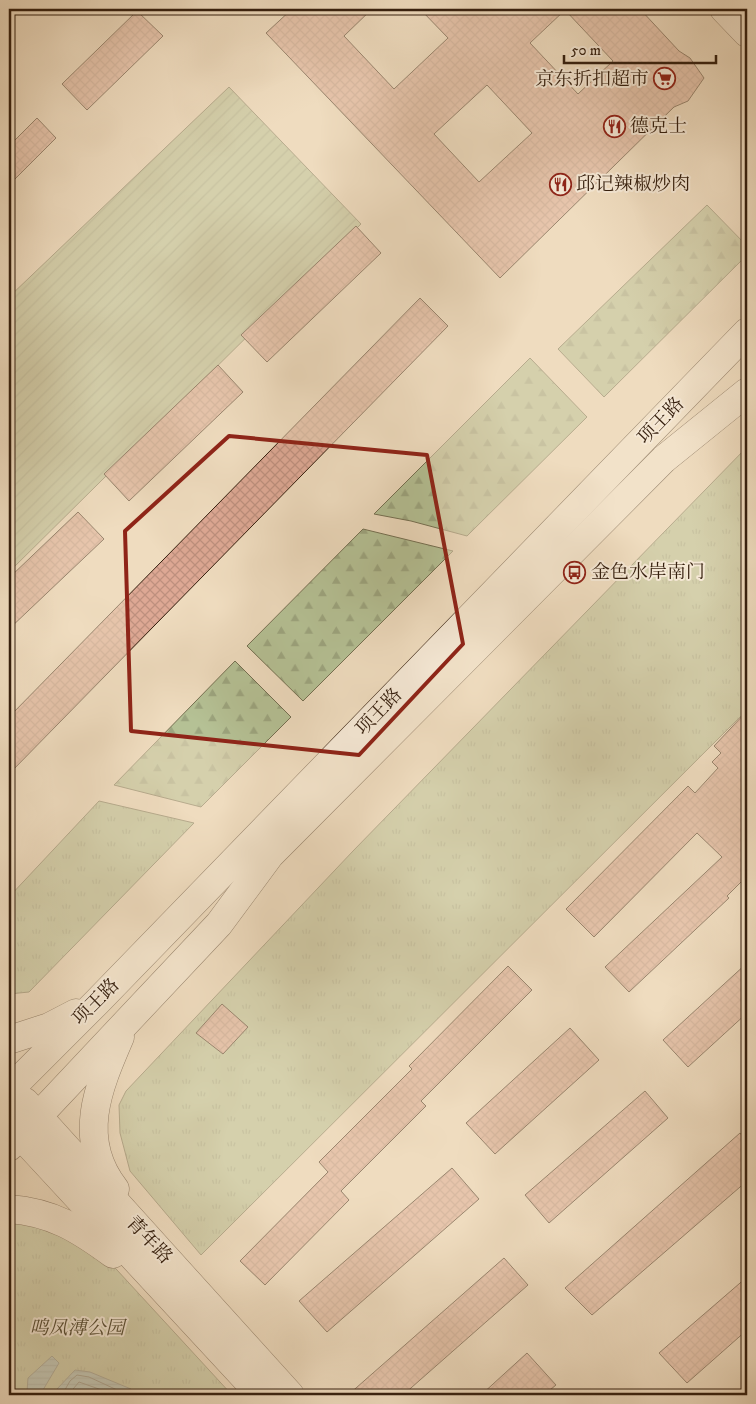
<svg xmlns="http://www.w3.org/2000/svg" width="756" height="1404" font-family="'IM FELL DW Pica','Noto Serif SC',serif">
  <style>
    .forest { fill: url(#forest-firs); stroke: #757052 }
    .park { fill: url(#park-tufts); stroke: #757052 }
    .garden { fill: url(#garden-furrows); stroke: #757052 }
    .water { fill: url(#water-rules); stroke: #727c73 }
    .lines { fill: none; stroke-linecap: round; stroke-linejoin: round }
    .shore { stroke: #686c62; stroke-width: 1 }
    .building { fill: url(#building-cross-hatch); stroke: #351f0e; fill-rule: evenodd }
    .secondary-casing { stroke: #351f0e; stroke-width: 29 }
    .secondary { stroke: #f5e8d5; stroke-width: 28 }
    .marked { fill: none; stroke: #8f2418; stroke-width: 4; stroke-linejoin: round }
    .labels { text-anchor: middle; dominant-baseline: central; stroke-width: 4; stroke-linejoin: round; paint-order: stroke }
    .poi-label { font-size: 19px; fill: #351f0e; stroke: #f5e8d5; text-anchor: start }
    .street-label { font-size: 19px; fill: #351f0e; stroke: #f5e8d5 }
    .park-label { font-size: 19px; font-style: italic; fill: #5b5036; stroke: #f5e8d5 }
  </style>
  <defs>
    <pattern id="forest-firs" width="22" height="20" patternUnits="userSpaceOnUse" patternTransform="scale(1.25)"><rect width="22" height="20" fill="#b5c195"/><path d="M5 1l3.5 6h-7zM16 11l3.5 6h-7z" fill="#9ca57f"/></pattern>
    <pattern id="park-tufts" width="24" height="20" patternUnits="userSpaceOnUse" patternTransform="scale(1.25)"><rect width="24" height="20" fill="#b5c195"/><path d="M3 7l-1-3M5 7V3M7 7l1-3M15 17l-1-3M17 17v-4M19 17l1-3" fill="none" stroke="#9ca57f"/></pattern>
    <pattern id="garden-furrows" width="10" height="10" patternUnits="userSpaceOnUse" patternTransform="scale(1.25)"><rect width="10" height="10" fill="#b5c195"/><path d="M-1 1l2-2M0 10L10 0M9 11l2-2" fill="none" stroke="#9ca57f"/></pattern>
    <pattern id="water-rules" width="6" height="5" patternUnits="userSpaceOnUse" patternTransform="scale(1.25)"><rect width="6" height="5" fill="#9bbab7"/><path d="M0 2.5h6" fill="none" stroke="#869f9c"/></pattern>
    <pattern id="building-cross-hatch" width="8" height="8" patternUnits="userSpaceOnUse" patternTransform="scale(1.25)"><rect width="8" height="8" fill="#dda894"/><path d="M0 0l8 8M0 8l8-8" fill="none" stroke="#be907e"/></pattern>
  </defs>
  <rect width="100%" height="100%" fill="#efdcbf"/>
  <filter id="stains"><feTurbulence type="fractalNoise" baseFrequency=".004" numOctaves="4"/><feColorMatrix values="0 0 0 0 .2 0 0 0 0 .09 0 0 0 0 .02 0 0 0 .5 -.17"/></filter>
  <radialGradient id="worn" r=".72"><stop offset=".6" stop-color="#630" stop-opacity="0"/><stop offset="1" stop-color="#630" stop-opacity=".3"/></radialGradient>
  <g class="forest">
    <path d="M707,205L747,246V255L604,397L558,349Z"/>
    <path d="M530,358L587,417L467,536L411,521L374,514Z"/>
    <path d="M363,529L453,551L303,701L247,646Z"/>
    <path d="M235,661L291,717L201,807L114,785Z"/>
  </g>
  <g class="park">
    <path d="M747,447V710L201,1255L130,1171L120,1133L119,1105L126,1091L353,851Z"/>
    <path d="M99,801L194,823L29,992L9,994V897Z"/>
    <path d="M9,1215L94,1245L232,1395H9Z"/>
  </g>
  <path class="garden" d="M229,87L361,224L9,572V297Z"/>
  <g class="water">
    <path d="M52,1356L59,1363L40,1395L27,1392L28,1378Z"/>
    <path d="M75,1370L90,1372L131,1389L133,1395H57V1389Z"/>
  </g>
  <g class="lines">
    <g class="shore">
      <path d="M62,1395L70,1381L77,1375L89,1377L128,1395"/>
      <path d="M68,1395L79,1382L116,1395"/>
    </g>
  </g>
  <g class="building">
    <path d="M292,9H372L344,36L394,89L448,38L420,9H640L679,51L690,58L704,78L688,101L674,107L500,278L266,33ZM565,10L613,61L578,94L530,43ZM487,85L532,133L479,182L434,134Z"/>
    <path d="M137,11L163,36L87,110L62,84Z"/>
    <path d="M37,118L56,138L9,185V146Z"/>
    <path d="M356,226L381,253L267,362L241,335Z"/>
    <path d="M420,298L448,326L9,774V717Z"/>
    <path d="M218,365L243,392L129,501L104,474Z"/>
    <path d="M78,512L104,539L9,629V578Z"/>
    <path d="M747,711V876L727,896L729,898L629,992L605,967L722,857L697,833L594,937L566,909L688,786L695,793L718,768L712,762L721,753L714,746Z"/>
    <path d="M747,963V1013L688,1067L663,1040Z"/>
    <path d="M508,966L532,990L421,1101L426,1106L341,1191L349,1200L265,1285L240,1261L328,1172L319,1162L412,1069L409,1066Z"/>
    <path d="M222,1004L248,1027L223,1054L196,1033Z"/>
    <path d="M570,1028L599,1060L495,1154L466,1123Z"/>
    <path d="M645,1091L668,1118L549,1223L525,1195Z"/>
    <path d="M740,1133L747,1142V1181L592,1315L565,1288Z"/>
    <path d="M452,1168L479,1199L327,1332L299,1301Z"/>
    <path d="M504,1258L528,1285L403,1395H348Z"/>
    <path d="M747,1277V1330L687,1383L659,1353Z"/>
    <path d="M527,1353L556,1385L544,1395H481Z"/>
  </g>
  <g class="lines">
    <defs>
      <g id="secondary">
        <path d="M724,9L747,33"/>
        <path d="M9,1040L49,1027L76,1013"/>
        <path d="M9,1090L97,1002L747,332"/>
        <path d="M25,1102L290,1395"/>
        <path d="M9,1123L261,1395"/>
        <path d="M9,1147L219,924L270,855L664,459L747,392"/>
        <path d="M115,1189C76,1139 98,1088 120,1037"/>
        <path d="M9,1209C52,1212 79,1229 113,1254"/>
      </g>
    </defs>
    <use href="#secondary" class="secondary-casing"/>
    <use href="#secondary" class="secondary"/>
  </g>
  <path d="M0 0H756V1404H0ZM229,436L427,455L463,644L359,755L131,731L125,531Z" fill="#efdcbf" fill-opacity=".55" fill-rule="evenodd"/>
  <path class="marked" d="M229,436L427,455L463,644L359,755L131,731L125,531Z"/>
  <defs>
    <symbol id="supermarket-ring" viewBox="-11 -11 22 22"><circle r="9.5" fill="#f5e8d5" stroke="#8f2418" stroke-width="1.5"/><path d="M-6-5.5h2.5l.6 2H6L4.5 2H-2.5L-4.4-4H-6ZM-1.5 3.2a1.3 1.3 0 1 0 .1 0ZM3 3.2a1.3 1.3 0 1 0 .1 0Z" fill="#8f2418"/></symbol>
    <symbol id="restaurant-ring" viewBox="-11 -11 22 22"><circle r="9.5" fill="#f5e8d5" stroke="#8f2418" stroke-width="1.5"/><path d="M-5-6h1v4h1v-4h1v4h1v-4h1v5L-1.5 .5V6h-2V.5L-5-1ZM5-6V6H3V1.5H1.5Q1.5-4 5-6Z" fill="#8f2418"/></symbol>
    <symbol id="bus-ring" viewBox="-11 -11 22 22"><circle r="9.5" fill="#f5e8d5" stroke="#8f2418" stroke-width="1.5"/><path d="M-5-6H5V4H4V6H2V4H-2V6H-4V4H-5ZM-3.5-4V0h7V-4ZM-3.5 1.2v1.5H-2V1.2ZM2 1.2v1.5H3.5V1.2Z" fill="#8f2418"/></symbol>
  </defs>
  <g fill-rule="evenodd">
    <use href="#supermarket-ring" x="652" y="66" width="25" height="25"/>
    <use href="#restaurant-ring" x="602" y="114" width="25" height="25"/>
    <use href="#restaurant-ring" x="548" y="172" width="25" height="25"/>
    <use href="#bus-ring" x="562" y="560" width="25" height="25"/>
  </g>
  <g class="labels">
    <g class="poi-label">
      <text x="649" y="79" text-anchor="end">京东折扣超市</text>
      <text x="630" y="126">德克士</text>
      <text x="576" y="184">邱记辣椒炒肉</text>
      <text x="591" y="572">金色水岸南门</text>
    </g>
    <g class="street-label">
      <text transform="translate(661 421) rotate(-46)">项王路</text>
      <text transform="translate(379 712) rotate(-46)">项王路</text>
      <text transform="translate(96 1002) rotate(-45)">项王路</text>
      <text transform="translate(149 1240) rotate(47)">青年路</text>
    </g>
    <g class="park-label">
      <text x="77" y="1328">鸣凤溥公园</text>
    </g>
  </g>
  <rect width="756" height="1404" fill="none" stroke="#efdcbf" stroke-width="30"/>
  <rect x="10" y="10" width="736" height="1384" fill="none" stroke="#351f0e" stroke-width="2.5"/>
  <rect x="15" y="15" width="726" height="1374" fill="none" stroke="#351f0e"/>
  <path d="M564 55v8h152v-8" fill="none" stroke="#351f0e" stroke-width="2.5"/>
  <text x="571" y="55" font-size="15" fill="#351f0e" stroke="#f5e8d5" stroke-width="4" paint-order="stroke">50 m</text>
  <rect width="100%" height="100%" filter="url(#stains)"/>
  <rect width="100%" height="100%" fill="url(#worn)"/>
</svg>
